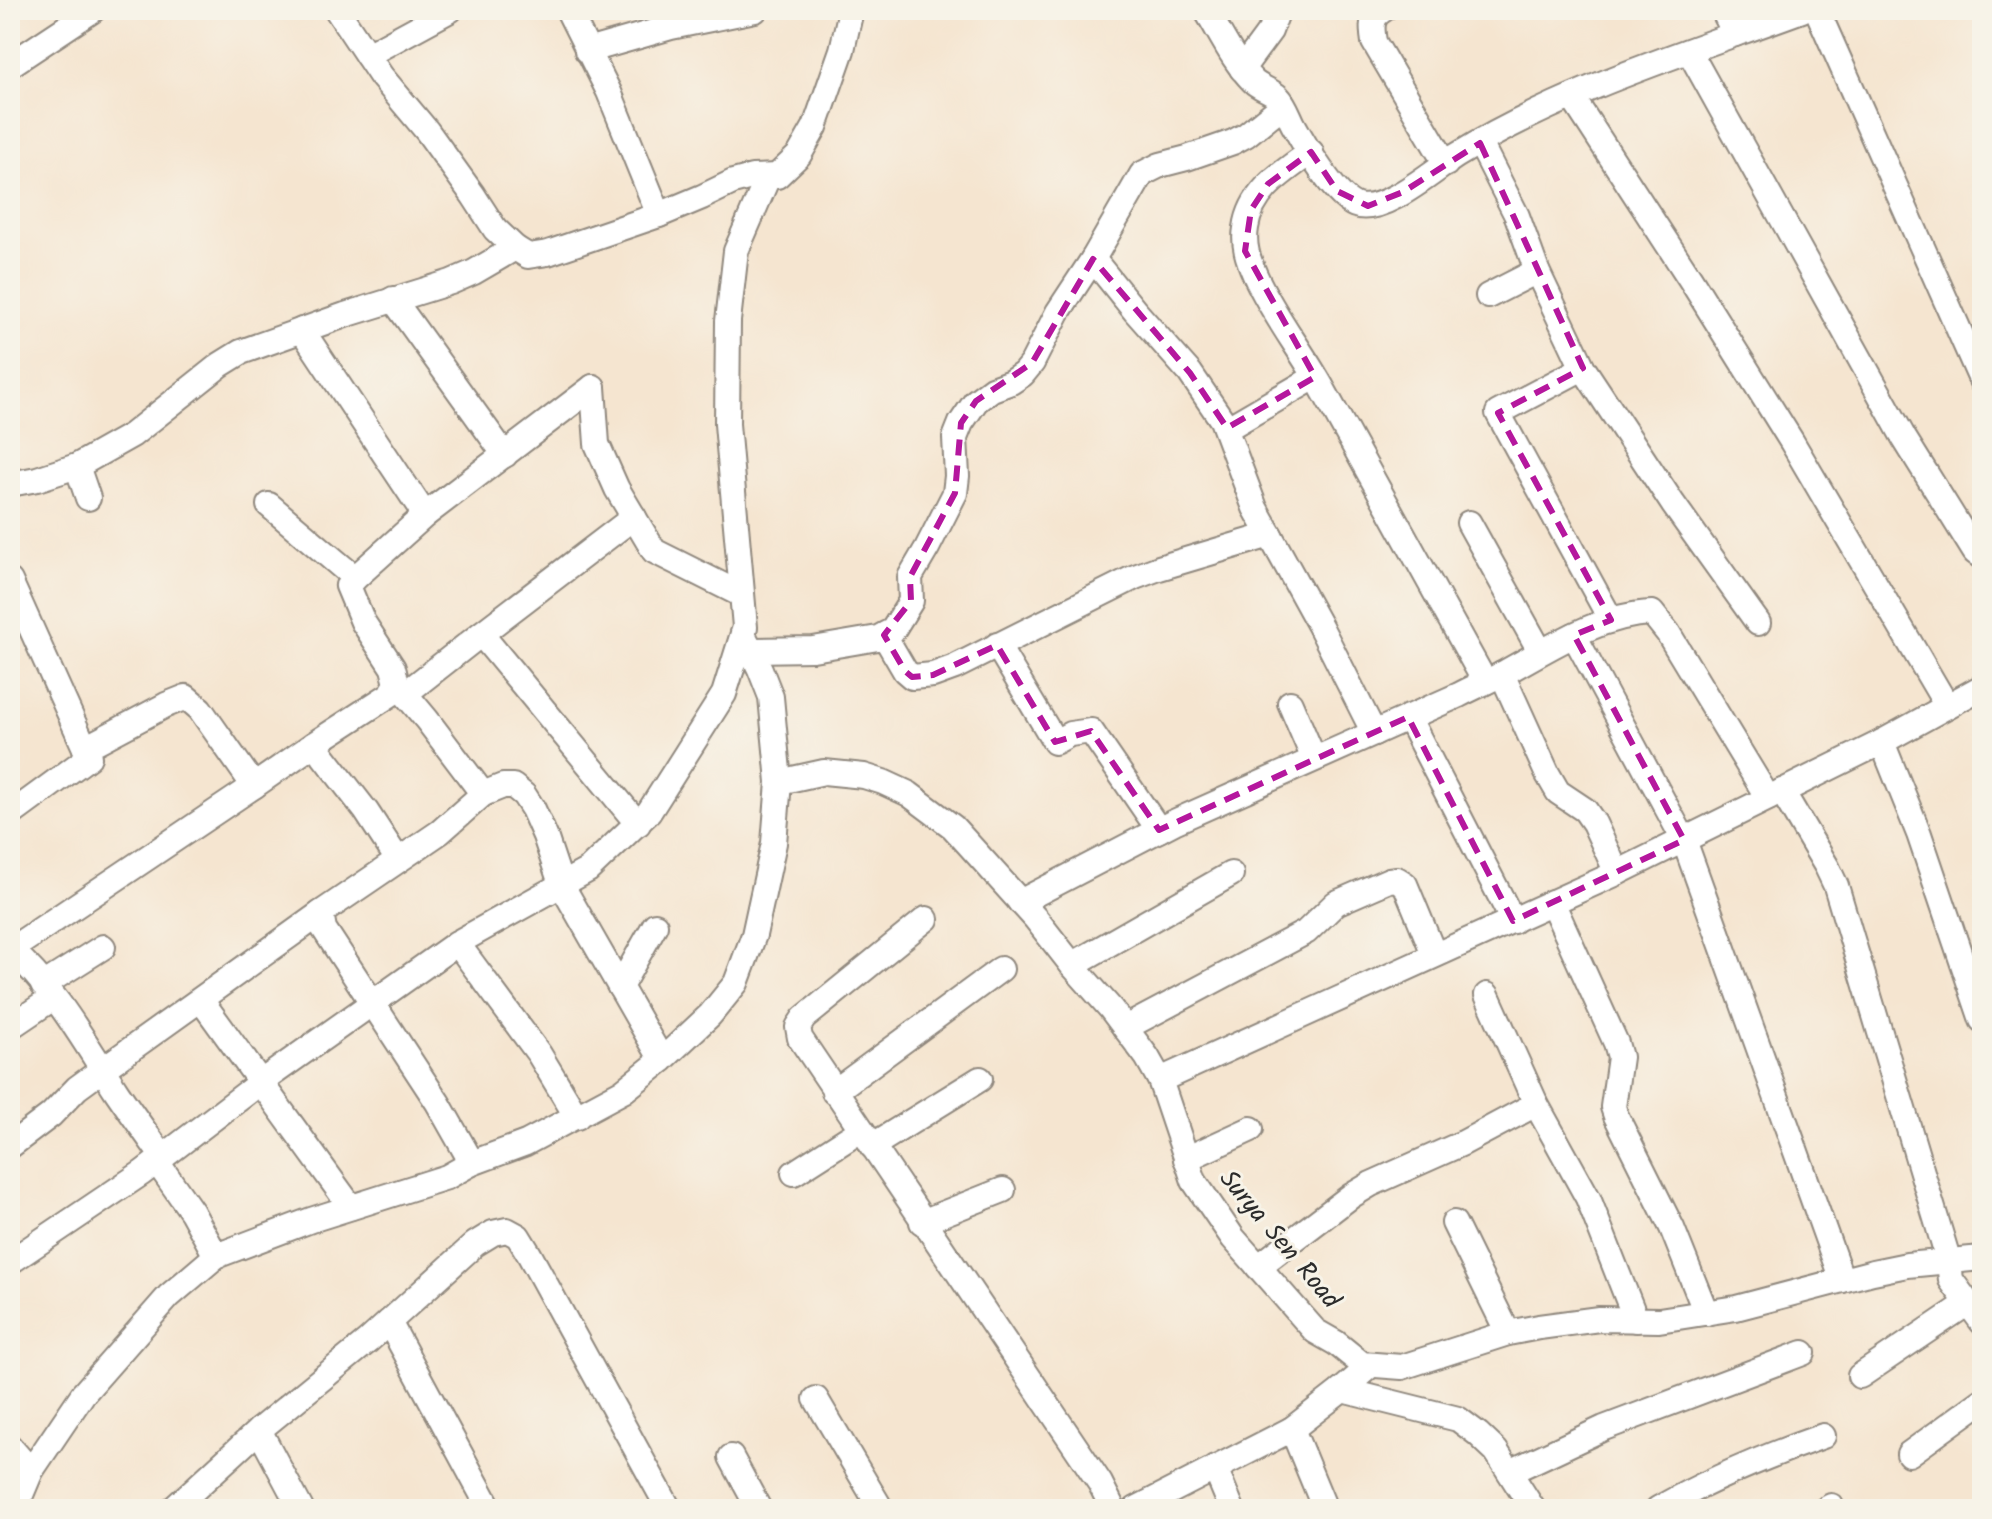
<svg xmlns="http://www.w3.org/2000/svg" width="1992" height="1519" font-family="Kalam,sans-serif">
  <style>
    .lines { fill: none; stroke-linecap: round; stroke-linejoin: round }
    .minor-casing { stroke: #90887e; stroke-width: 28 }
    .minor { stroke: #fff; stroke-width: 24 }
    .marked { fill: none; stroke: #b5179e; stroke-width: 6; stroke-dasharray: 16 10; stroke-linejoin: round }
    .labels { text-anchor: middle; dominant-baseline: central; stroke-width: 6; stroke-linejoin: round; paint-order: stroke }
    .street-label { font-size: 26px; fill: #2b2b2b; stroke: #f7f3e8 }
  </style>
  <rect width="100%" height="100%" fill="#f7f3e8"/>
  <filter id="ink" filterUnits="userSpaceOnUse"><feTurbulence type="fractalNoise" baseFrequency=".0125" numOctaves="2"/><feDisplacementMap in="SourceGraphic" scale="16" xChannelSelector="R" yChannelSelector="G"/><feConvolveMatrix kernelMatrix="1 2 1 2 8 2 1 2 1" color-interpolation-filters="sRGB"/></filter>
  <filter id="wash" filterUnits="userSpaceOnUse"><feTurbulence type="fractalNoise" baseFrequency=".006" numOctaves="4" result="noise"/><feDisplacementMap in="SourceGraphic" scale="32" xChannelSelector="R" yChannelSelector="G"/><feGaussianBlur stdDeviation="1.8" result="paint"/><feColorMatrix in="noise" values="0 0 0 0 0 0 0 0 0 0 0 0 0 0 0 0 0 1.4 0 .05"/><feComposite in="paint" operator="in"/></filter>
  <g filter="url(#wash)">
    <rect width="100%" height="100%" fill="#f5e5d0"/>
  </g>
  <g filter="url(#ink)">
    <g class="lines">
      <defs>
        <g id="minor">
          <path d="M337,10L381,76L427,131L473,195L495,229L515,248L528,256L548,253L659,215L702,197L733,182L752,177L777,176L799,155L815,127L842,50L851,10"/>
          <path d="M568,10L609,92L659,215"/>
          <path d="M1206,10C1221,34 1233,61 1253,81C1260,88 1271,90 1278,97C1285,104 1289,116 1293,124C1304,144 1334,196 1355,205C1382,216 1434,170 1456,156C1563,90 1685,53 1802,10"/>
          <path d="M1383,10C1370,17 1372,29 1374,42L1446,164"/>
          <path d="M1723,10L1735,34"/>
          <path d="M1817,10L1982,382"/>
          <path d="M587,51L671,27L755,10"/>
          <path d="M1689,51L1904,438L1975,552L1982,557"/>
          <path d="M367,55L450,10"/>
          <path d="M10,65L93,10"/>
          <path d="M1242,69L1270,31L1278,10"/>
          <path d="M1572,97L1691,280L1792,442L1947,706"/>
          <path d="M1480,143L1517,216L1537,271L1583,368L1673,504L1758,623"/>
          <path d="M1311,152C1283,172 1251,191 1246,228C1243,245 1248,259 1255,275C1272,313 1299,347 1320,384C1375,484 1430,583 1485,682"/>
          <path d="M1093,259L1135,311L1190,373L1222,420L1255,508L1320,626L1374,733"/>
          <path d="M1488,296L1537,271"/>
          <path d="M393,299L505,455"/>
          <path d="M302,330L425,515"/>
          <path d="M1583,368L1498,413L1611,620"/>
          <path d="M593,387L597,444L617,489L654,551L742,595"/>
          <path d="M1226,429L1315,377"/>
          <path d="M77,466L88,498"/>
          <path d="M10,484L37,479L77,466L132,435L220,365L241,352L345,315L451,282L474,272L515,248"/>
          <path d="M269,505L355,578"/>
          <path d="M1469,523L1540,651"/>
          <path d="M10,581L89,757L10,815"/>
          <path d="M481,634L638,824"/>
          <path d="M884,635L905,671L912,677L933,675L955,667L1135,577L1159,568L1270,535"/>
          <path d="M1574,635L1684,840L1842,1280"/>
          <path d="M997,645L1055,742L1070,734L1091,731L1159,830"/>
          <path d="M750,650L813,649L878,638L893,630L911,601L910,577L927,548L955,493L957,476L955,438L961,423L976,401L992,389L1011,382L1023,374L1032,363L1058,312L1093,259L1142,174L1160,165L1187,158L1233,142L1246,135L1283,105"/>
          <path d="M1502,674L1547,773L1558,792L1585,810L1594,823L1617,873"/>
          <path d="M397,684L427,720L483,794L503,786H513L524,795L533,809L545,836L561,884L662,1060"/>
          <path d="M406,693L481,634L634,517"/>
          <path d="M1290,703L1314,759"/>
          <path d="M1408,717L1513,921"/>
          <path d="M1882,742L1919,834L1982,1020"/>
          <path d="M314,744L366,811L398,860"/>
          <path d="M85,748L166,705L186,697L200,709L254,786"/>
          <path d="M779,782L824,772L864,776L883,782L909,794L953,827L1036,919L1072,965L1111,1009L1147,1057L1160,1080L1194,1181L1233,1238L1315,1331L1336,1343L1362,1364L1402,1367L1508,1333L1539,1327L1599,1319L1659,1320L1736,1308L1873,1272L1907,1265L1982,1258"/>
          <path d="M1782,791L1827,867L1836,886L1949,1262L1951,1280L1982,1322"/>
          <path d="M1020,902L1174,822L1459,695C1474,687 1489,681 1504,673C1550,648 1598,615 1652,613L1668,633L1768,798"/>
          <path d="M1552,902L1616,1043L1620,1057L1613,1107L1616,1116L1672,1228L1706,1313"/>
          <path d="M926,919L804,1018L798,1027L800,1038L1100,1483L1113,1509"/>
          <path d="M457,943L539,1054L577,1117"/>
          <path d="M10,949C55,988 85,1043 117,1092C132,1114 148,1136 163,1157"/>
          <path d="M10,950L254,786L314,744L391,694L397,684L393,668L363,622L348,586L355,578L425,515L593,387"/>
          <path d="M1072,965L1231,874"/>
          <path d="M43,985L103,947"/>
          <path d="M620,987L655,925"/>
          <path d="M1487,995L1536,1104L1588,1198L1636,1320"/>
          <path d="M201,1000L351,1207"/>
          <path d="M10,1027L53,998"/>
          <path d="M1125,1028L1306,932L1336,903L1389,880L1397,879L1405,884L1434,954"/>
          <path d="M1160,1080L1617,873L1882,742L1982,687"/>
          <path d="M834,1092L1001,969"/>
          <path d="M10,1146L51,1115L77,1088L103,1069L321,913"/>
          <path d="M872,1146L980,1079"/>
          <path d="M1186,1159L1251,1129"/>
          <path d="M157,1162L192,1212L216,1256"/>
          <path d="M472,1163L438,1103L324,929L321,913L440,832L483,794"/>
          <path d="M794,1173L861,1130"/>
          <path d="M922,1222L1003,1190"/>
          <path d="M1454,1223L1508,1333"/>
          <path d="M10,1262L142,1173L261,1082L457,943L588,870L649,812L724,694L745,627L727,424L728,321L736,251L768,177"/>
          <path d="M1258,1267L1351,1196L1371,1184L1463,1143L1536,1104"/>
          <path d="M389,1322L490,1509"/>
          <path d="M1860,1376L1968,1303"/>
          <path d="M1342,1390L1458,1419L1478,1434L1496,1451L1533,1509"/>
          <path d="M816,1399L881,1509"/>
          <path d="M1292,1429L1325,1509"/>
          <path d="M259,1430L301,1509"/>
          <path d="M10,1447L31,1471"/>
          <path d="M1909,1454L1982,1401"/>
          <path d="M731,1457L759,1509"/>
          <path d="M1215,1468L1232,1509"/>
          <path d="M1510,1472L1604,1428L1803,1353"/>
          <path d="M15,1509L31,1471L83,1394L169,1296L216,1256L311,1220L447,1177L472,1163L526,1143L623,1091L662,1060L710,1015L736,983L754,935L774,843L779,782L771,697L760,669L743,634"/>
          <path d="M173,1509L259,1430L368,1341L475,1244L493,1233L507,1230L518,1236L529,1254L669,1509"/>
          <path d="M1136,1509L1292,1429L1342,1390L1371,1365"/>
          <path d="M1658,1509C1710,1479 1766,1456 1823,1436"/>
          <path d="M1826,1509L1831,1506"/>
        </g>
      </defs>
      <use href="#minor" class="minor-casing"/>
      <use href="#minor" class="minor"/>
    </g>
  </g>
  <path class="marked" d="M1480,143L1583,368L1498,413L1611,620L1574,635L1684,840L1513,921L1408,717L1159,830L1091,731L1055,742L997,645L933,675L912,677L905,671L884,635L911,601L910,577L955,493L961,423L976,401L1032,363L1093,259L1190,373L1227,428L1315,377L1245,251L1251,210L1268,184L1311,152L1337,191L1368,206L1403,192Z"/>
  <g class="labels">
    <g class="street-label">
      <text transform="translate(1279 1240) rotate(50)">Surya Sen Road</text>
    </g>
  </g>
  <rect width="1992" height="1519" fill="none" stroke="#f7f3e8" stroke-width="40"/>
</svg>
